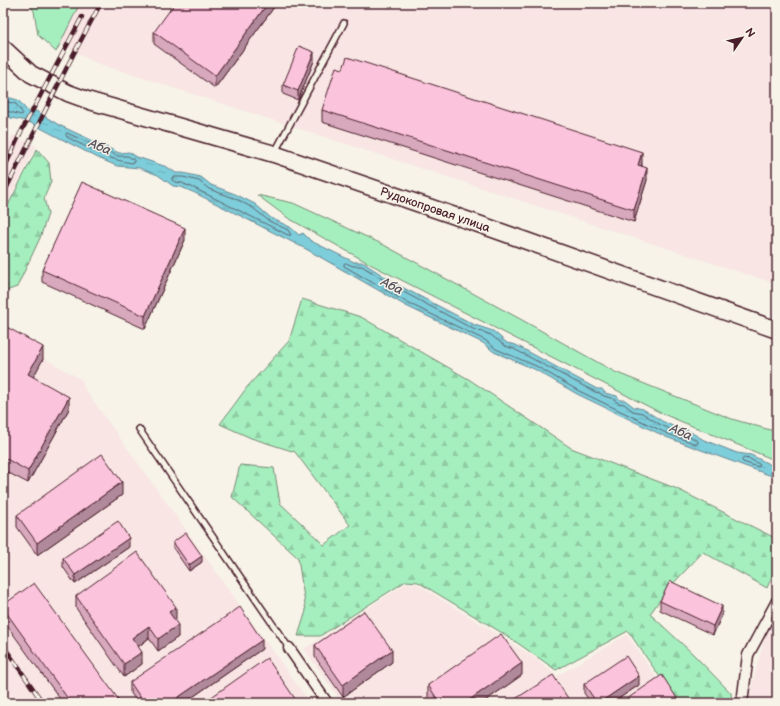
<svg xmlns="http://www.w3.org/2000/svg" width="780" height="706" font-family="'Balsamiq Sans',sans-serif">
  <style>
    .built { fill: #f8e5e4 }
    .green { fill: #a5efbe; stroke: #788774 }
    .forest { fill: url(#forest-firs); stroke: #788774 }
    .water { fill: url(#water-ripples); stroke: #698794 }
    .lines { fill: none; stroke-linecap: round; stroke-linejoin: round }
    .shore { stroke: #5e6571; stroke-width: 1 }
    .service-casing { stroke: #4a1f2b; stroke-width: 8 }
    .minor-casing { stroke: #4a1f2b; stroke-width: 13 }
    .primary-casing { stroke: #4a1f2b; stroke-width: 19 }
    .service { stroke: #f7f3e8; stroke-width: 5 }
    .minor { stroke: #f7f3e8; stroke-width: 10 }
    .primary { stroke: #f7f3e8; stroke-width: 16 }
    .rail-casing { stroke: #4a1f2b; stroke-width: 4.5 }
    .rail { stroke: #f7f3e8; stroke-width: 3; stroke-dasharray: 9; stroke-linecap: butt }
    .wall { fill: #d8a9bd; stroke: #4a1f2b }
    .shaded-wall { fill: #b0899a; stroke: #4a1f2b }
    .building { fill: #fbc4dc; stroke: #4a1f2b }
    .labels { text-anchor: middle; dominant-baseline: central; stroke-width: 3; stroke-linejoin: round; paint-order: stroke }
    .street-label { font-size: 12px; fill: #4a1f2b; stroke: #f7f3e8 }
    .water-label { font-size: 13px; font-style: italic; fill: #595360; stroke: #f7f3e8 }
  </style>
  <defs>
    <pattern id="forest-firs" width="22" height="20" patternUnits="userSpaceOnUse"><rect width="22" height="20" fill="#a5efbe"/><path d="M5 1l3.5 6h-7zM16 11l3.5 6h-7z" fill="#90cca3"/></pattern>
    <pattern id="water-ripples" width="26" height="14" patternUnits="userSpaceOnUse"><rect width="26" height="14" fill="#7dcdda"/><path d="M2 4q2-2 4 0t4 0M15 11q2-2 4 0t4 0" fill="none" stroke="#6eb0bb"/></pattern>
  </defs>
  <rect width="100%" height="100%" fill="#f7f3e8"/>
  <filter id="ink" filterUnits="userSpaceOnUse"><feTurbulence type="fractalNoise" baseFrequency=".025" numOctaves="2"/><feDisplacementMap in="SourceGraphic" scale="8" xChannelSelector="R" yChannelSelector="G"/><feConvolveMatrix kernelMatrix="1 2 1 2 8 2 1 2 1" color-interpolation-filters="sRGB"/></filter>
  <g filter="url(#ink)">
    <g class="built">
      <path d="M39,3H777V284L94,62L53,40Z"/>
      <path d="M13,135L36,146L3,212V155Z"/>
      <path d="M3,335L82,380L84,388L310,703H3Z"/>
      <path d="M407,583L417,584L535,658L557,676L627,635L674,703H342L304,649Z"/>
      <path d="M777,609V703H747L768,626Z"/>
    </g>
    <g class="green">
      <path d="M29,3H80L56,52L38,35L34,11Z"/>
      <path d="M257,195L293,203L382,244L522,320L615,372L732,419L777,432V461L663,414L370,264L288,218Z"/>
    </g>
    <g class="forest">
      <path d="M37,149L49,163L51,182L44,198L48,214L40,238L17,287L3,292V215Z"/>
      <path d="M302,299L361,317L470,380L571,448L675,488L777,539V564L767,588L703,552L666,591L650,614L693,654L731,693L732,703H678L628,631L556,670L509,637L418,582L406,581L320,636H298L306,611L298,558L232,497L240,465L274,468L280,503L324,545L350,525L295,452L251,438L220,424L248,386L289,341Z"/>
    </g>
    <path class="water" d="M3,96L18,100L29,113L36,111L59,125L119,153L129,152L137,157L167,167L176,173H183L201,177L211,185L235,194L255,204L271,218L290,227L299,235L303,233L311,241L354,262H362L398,285L475,325L493,331L507,343L516,345L597,389H602L605,393L617,396L620,400H625L634,407L643,409L662,421L679,429L687,430L704,440L737,453L751,455L777,468V478L666,437L577,394L534,369L494,352L483,343L406,306L306,249L195,193L181,187L173,186L158,175L139,168L117,166L98,158L27,121L11,118L3,114Z"/>
    <g class="lines">
      <g class="shore">
        <path d="M3,101L16,104L23,114L21,115L3,110"/>
        <path d="M67,133L118,156H128L134,160V162L132,163C108,160 88,148 67,137L66,135Z"/>
        <path d="M173,177H183L199,181L209,189L234,198L253,208L269,221L288,230L291,235H288L196,189L182,183L175,182L172,180Z"/>
        <path d="M346,263L353,266H362L396,288L473,329L491,335L505,346L514,349L595,392L600,393L604,396L614,399L618,403L624,404L633,411L642,413L661,425L677,432L686,434L698,441V443L696,444L668,434L579,391L536,366L496,349L485,340L408,303L344,266V264Z"/>
        <path d="M744,458L750,459L759,464L760,466L758,467L743,462L742,460Z"/>
      </g>
      <defs>
        <g id="service">
          <path d="M275,152L344,23"/>
          <path d="M139,429L289,648"/>
        </g>
        <g id="minor">
          <path d="M289,648L327,703"/>
          <path d="M742,703L748,655L777,601"/>
        </g>
        <path id="primary" d="M3,48L31,74L68,93L90,101L274,154L490,228L777,330"/>
      </defs>
      <use href="#service" class="service-casing"/>
      <use href="#minor" class="minor-casing"/>
      <use href="#primary" class="primary-casing"/>
      <use href="#service" class="service"/>
      <use href="#minor" class="minor"/>
      <use href="#primary" class="primary"/>
      <defs>
        <g id="rail">
          <path d="M3,171L20,134L82,17"/>
          <path d="M3,195L73,55L101,3"/>
          <path d="M3,645L43,703"/>
        </g>
      </defs>
      <use href="#rail" class="rail-casing"/>
      <use href="#rail" class="rail"/>
    </g>
    <g class="wall">
      <path d="M277,3L215,88L154,44V32Z"/>
      <path d="M314,61L298,100L283,94V85Z"/>
      <path d="M322,110L642,164V166L647,180L634,222L322,122Z"/>
      <path d="M185,240L145,329L42,282V270Z"/>
      <path d="M3,325L43,359L33,377L69,409L28,483L3,470Z"/>
      <path d="M122,495L37,555L17,527V515Z"/>
      <path d="M173,542L202,562L189,571L173,548Z"/>
      <path d="M129,547L75,584L63,567V558Z"/>
      <path d="M76,596L176,619L175,620L178,637L158,651L149,638L138,647L142,664L124,677L76,608Z"/>
      <path d="M660,601L722,615L713,635L660,610Z"/>
      <path d="M3,605L121,703H63L3,620Z"/>
      <path d="M777,607V628L772,626V617Z"/>
      <path d="M315,645L392,662L343,697L315,657Z"/>
      <path d="M262,649L184,703H138L130,692V682Z"/>
      <path d="M522,675L482,703H431L428,698V685Z"/>
      <path d="M584,684L639,685L612,703H591L584,693Z"/>
    </g>
    <g class="shaded-wall">
      <path d="M268,3H277L215,88V76Z"/>
      <path d="M314,52V61L298,100V91Z"/>
      <path d="M642,152V164L638,177V165Z"/>
      <path d="M647,168V180L634,222V210Z"/>
      <path d="M185,228V240L145,329V316Z"/>
      <path d="M43,347V359L28,387V374Z"/>
      <path d="M69,397V409L28,483V471Z"/>
      <path d="M122,482V495L37,555V543Z"/>
      <path d="M129,538V547L75,584V575Z"/>
      <path d="M202,556V562L189,571V565Z"/>
      <path d="M722,606V615L713,635V626Z"/>
      <path d="M176,607V619L169,624V612Z"/>
      <path d="M178,625V637L158,651V639Z"/>
      <path d="M149,626V638L132,651V638Z"/>
      <path d="M262,640V649L184,703H170Z"/>
      <path d="M392,650V662L343,697V685Z"/>
      <path d="M142,652V664L124,677V664Z"/>
      <path d="M522,663V675L482,703H465Z"/>
      <path d="M639,676V685L612,703H599Z"/>
    </g>
    <g class="building">
      <path d="M175,3H268L215,76L154,32Z"/>
      <path d="M299,46L314,52L298,91L283,85Z"/>
      <path d="M347,57L642,152L638,165L647,168L634,210L322,110L336,67L343,69Z"/>
      <path d="M82,182L185,228L145,316L42,270Z"/>
      <path d="M3,325L43,347L28,374L69,397L28,471L3,457Z"/>
      <path d="M102,454L122,482L37,543L17,515Z"/>
      <path d="M118,521L129,538L75,575L63,558Z"/>
      <path d="M186,533L202,556L189,565L173,542Z"/>
      <path d="M137,552L176,607L169,612L178,625L158,639L149,626L132,638L142,652L124,664L76,596Z"/>
      <path d="M670,581L722,606L713,626L660,601Z"/>
      <path d="M34,583L121,703H71L3,608V605Z"/>
      <path d="M240,607L262,640L170,703H144L130,682Z"/>
      <path d="M777,607V619L772,617Z"/>
      <path d="M364,611L392,650L343,685L315,645Z"/>
      <path d="M501,634L522,663L465,703H440L428,685Z"/>
      <path d="M626,656L639,676L599,703H597L584,684Z"/>
      <path d="M267,658L298,703H203Z"/>
      <path d="M553,675L571,703H509Z"/>
      <path d="M662,675L680,703H621Z"/>
    </g>
  </g>
  <g class="labels">
    <g class="street-label">
      <text transform="translate(435 210) rotate(19)">Рудокопровая улица</text>
    </g>
    <g class="water-label">
      <text transform="translate(100 147) rotate(23)">Аба</text>
      <text transform="translate(392 286) rotate(27)">Аба</text>
      <text transform="translate(681 432) rotate(24)">Аба</text>
    </g>
  </g>
  <rect width="780" height="706" fill="none" stroke="#f7f3e8" stroke-width="16"/>
  <rect x="8" y="8" width="764" height="690" fill="none" stroke="#4a1f2b" stroke-width="1.5" filter="url(#ink)"/>
  <g transform="translate(742 38) rotate(56)" stroke="#f7f3e8" stroke-width="3" paint-order="stroke">
  <path d="M0-3L7 15L0 10L-7 15Z" fill="#4a1f2b"/>
  <text y="-6" font-size="11" font-weight="bold" text-anchor="middle" fill="#4a1f2b">N</text>
  </g>
</svg>
